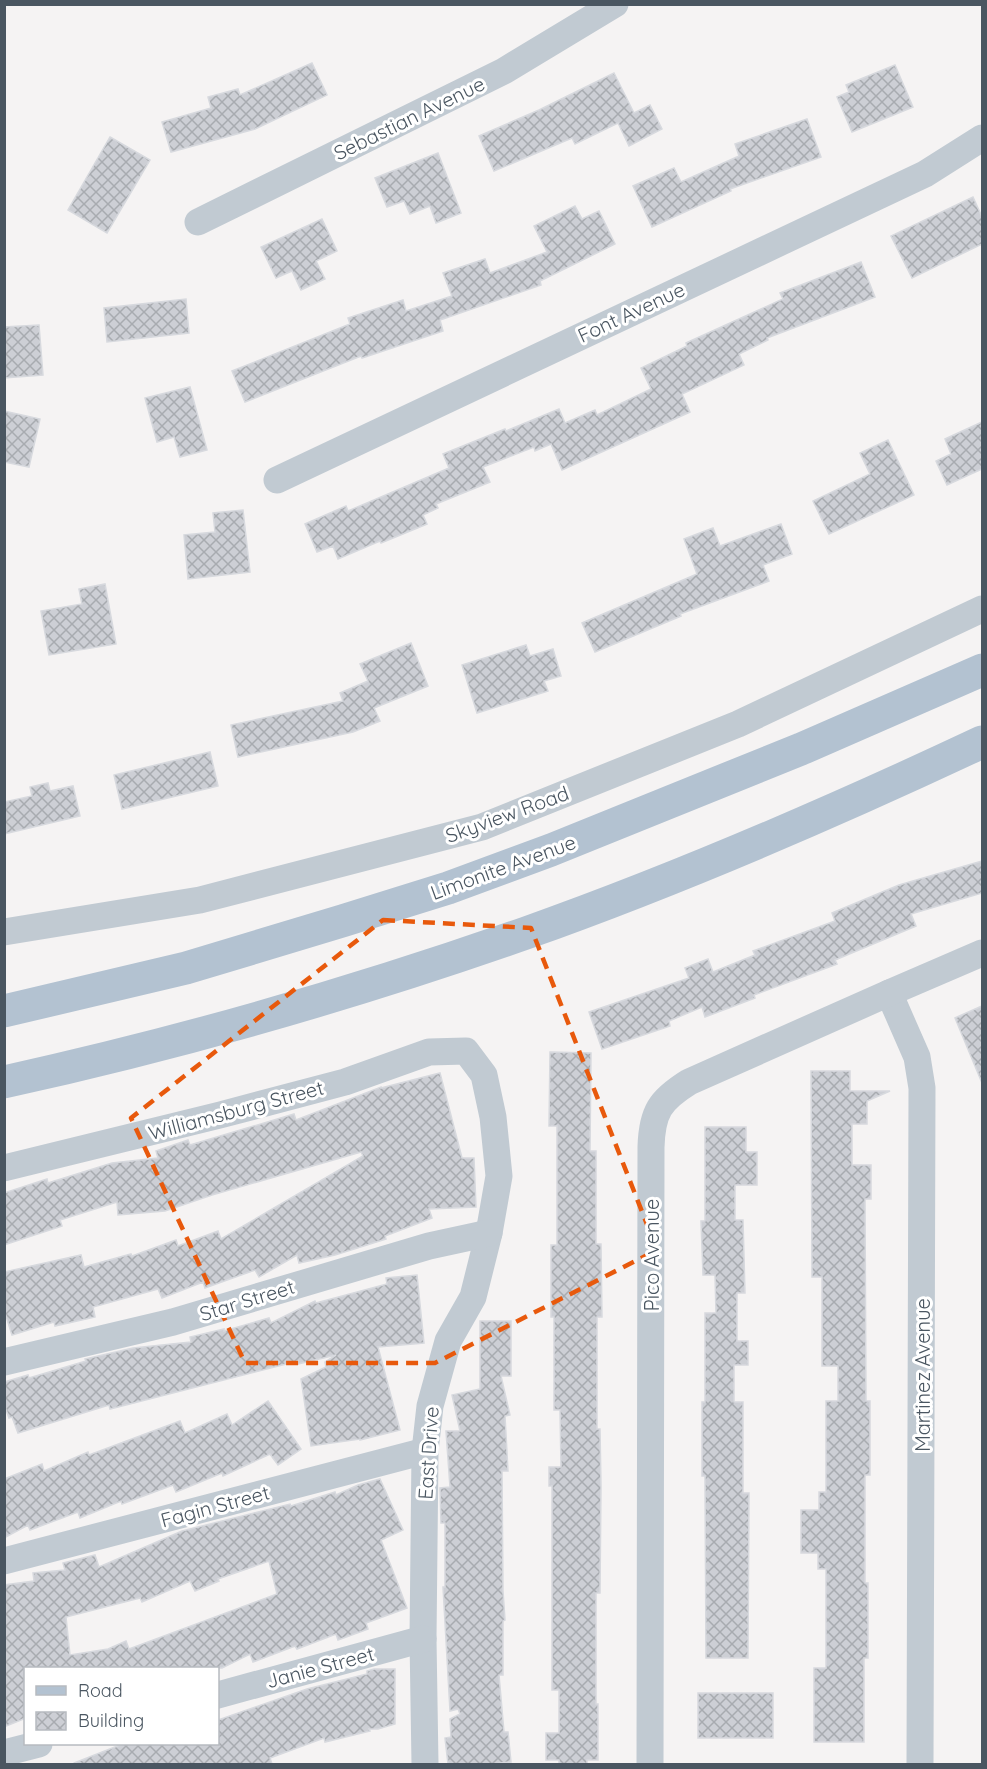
<svg xmlns="http://www.w3.org/2000/svg" width="987" height="1769" font-family="Quicksand,sans-serif">
  <style>
    .building { fill: url(#building-cross-hatch); stroke: #d7d9de; stroke-width: 1.5; fill-rule: evenodd }
    .lines { fill: none; stroke-linecap: round; stroke-linejoin: round }
    .minor { stroke: #c1cad2; stroke-width: 27 }
    .major { stroke: #b3c2d1; stroke-width: 33 }
    .marked { fill: none; stroke: #e8590c; stroke-width: 4.5; stroke-dasharray: 12 8; stroke-linejoin: round }
    .labels { text-anchor: middle; dominant-baseline: central; stroke-width: 6; stroke-linejoin: round; paint-order: stroke }
    .street-label { font-size: 20px; fill: #4a5661; stroke: #fff }
  </style>
  <defs>
    <pattern id="building-cross-hatch" width="8" height="8" patternUnits="userSpaceOnUse" patternTransform="scale(1.5)"><rect width="8" height="8" fill="#cdcfd5"/><path d="M0 0l8 8M0 8l8-8" fill="none" stroke="#a8abb0"/></pattern>
  </defs>
  <rect width="100%" height="100%" fill="#f5f3f3"/>
  <g class="building">
    <path d="M312,63L327,95L255,129L171,152L162,122L211,108L208,97L238,89L240,95Z"/>
    <path d="M895,65L913,107L852,132L837,97L849,92L846,85Z"/>
    <path d="M614,73L634,113L650,105L662,129L629,146L618,123L575,144L572,138L494,171L479,136L539,110Z"/>
    <path d="M807,119L821,157L730,189L731,191L652,227L633,186L674,168L681,182L739,156L735,144Z"/>
    <path d="M110,137L150,160L107,233L68,210Z"/>
    <path d="M438,153L461,213L436,223L430,206L410,214L404,201L387,207L375,178Z"/>
    <path d="M973,197L982,217V244L912,278L891,236Z"/>
    <path d="M575,206L582,219L599,211L615,244L540,281L541,285L440,320L443,331L362,358L361,356L245,402L232,371L350,324L348,318L403,300L406,311L452,296L443,273L485,259L490,273L547,252L534,226Z"/>
    <path d="M322,219L337,251L316,261L325,279L301,290L292,271L276,278L261,247Z"/>
    <path d="M861,262L875,297L767,338L768,340L739,354L744,365L682,394L690,412L562,470L551,444L535,451L534,447L483,467L490,482L436,504L438,508L423,515L427,524L381,543L380,541L338,559L333,546L317,552L305,524L346,506L348,511L449,468L443,454L505,429L506,431L559,409L565,423L595,410L597,415L651,389L641,368L687,346L686,343L783,299L780,293Z"/>
    <path d="M186,299L189,333L107,342L104,308Z"/>
    <path d="M39,325L43,375L4,378V327Z"/>
    <path d="M190,387L207,450L180,457L174,437L157,442L145,398Z"/>
    <path d="M4,411L40,419L29,467L4,462Z"/>
    <path d="M982,422V469L947,485L936,461L951,454L945,439Z"/>
    <path d="M888,440L914,495L829,534L813,501L870,474L860,453Z"/>
    <path d="M243,510L250,572L188,579L184,535L215,532L213,513Z"/>
    <path d="M781,524L792,554L763,565L769,581L680,614L681,616L595,652L582,623L697,574L684,539L713,528L720,546Z"/>
    <path d="M105,584L116,644L49,655L41,611L82,604L79,589Z"/>
    <path d="M411,643L428,686L374,708L380,721L353,732L238,757L231,725L343,701L340,693L368,681L360,664Z"/>
    <path d="M526,645L530,656L553,649L561,676L544,681L548,691L477,713L462,665Z"/>
    <path d="M210,752L218,786L122,809L114,775Z"/>
    <path d="M48,783L50,791L73,786L80,816L4,834V802L32,796L30,787Z"/>
    <path d="M982,861V893L911,914L916,926L835,960L837,964L754,995L755,998L705,1017L702,1007L669,1021L670,1026L602,1049L589,1012L689,978L685,968L708,959L713,972L755,955L753,951L835,921L832,913L899,885Z"/>
    <path d="M982,1006V1083L955,1018Z"/>
    <path d="M550,1052L591,1053L590,1151H596V1244H601L602,1317H597V1429H600L601,1486L600,1593H596V1704H598V1760H587V1764H559V1760H546V1733H559V1690H552V1486H549V1467H561L560,1410H554V1317H551V1245H557V1126H549Z"/>
    <path d="M811,1071H850V1091H890L867,1101V1124H852V1165H871V1199H865L866,1401H870V1475H865V1583H868V1658H864V1742H814V1668H826V1569H818V1553H801V1510H819V1492H826V1401H838V1366H822V1277H812Z"/>
    <path d="M440,1073L462,1158H474L476,1207L429,1209L432,1218L385,1236L386,1239L335,1255L299,1263L297,1255L259,1277L255,1270L205,1288L203,1282L162,1298L158,1289L93,1307L95,1317L55,1326L54,1322L12,1335L4,1310V1272L81,1255L84,1267L131,1254L132,1256L176,1240L178,1246L218,1231L221,1239L363,1156L361,1152L212,1195L165,1211L118,1215L117,1202L60,1220L62,1226L4,1245V1193L47,1179L48,1183L112,1163L158,1158L156,1151L188,1140L190,1145L294,1114L296,1120L381,1087V1088Z"/>
    <path d="M705,1127H746V1152H757V1185H735V1220H743L745,1293H737V1341H748V1365H734V1402H743V1493H749L748,1658H706L705,1476H702V1402H705V1313H716L715,1275H703L701,1221H705Z"/>
    <path d="M417,1275L424,1343L378,1347L400,1430L360,1440V1439L311,1446L301,1379L326,1367L325,1362L336,1355L298,1364V1361L110,1409L109,1405L18,1433L12,1417L9,1418L4,1404V1382L28,1375L29,1378L86,1361L85,1359L133,1348L191,1342L190,1337L224,1329V1331L269,1318L271,1323L315,1301L316,1303L387,1284L386,1278Z"/>
    <path d="M480,1321H511V1376H501L510,1415L505,1416L508,1471H502L503,1591L505,1620L503,1621V1675H499L504,1732H508L511,1762L490,1764H448L445,1738L451,1737L450,1719L460,1714L458,1709L450,1711L443,1587H445V1523H441L440,1488L450,1487L446,1431H460L452,1395L480,1389Z"/>
    <path d="M268,1401L301,1449L278,1465L270,1454L223,1476L222,1473L176,1492L173,1485L122,1504L121,1501L80,1518L78,1512L30,1530L28,1525L4,1538V1479L42,1464L44,1471L88,1452L89,1455L180,1421L185,1433L227,1414L232,1425Z"/>
    <path d="M380,1479L403,1530L381,1540L407,1608L366,1623L368,1629L338,1640L336,1634L297,1649L295,1646L253,1662L250,1654L222,1668H26V1718L4,1727V1585L34,1581L33,1573L65,1570L63,1563L95,1555L99,1567L182,1531L290,1504L291,1506L335,1492L336,1495L358,1485ZM269,1561L277,1594L129,1649L126,1641L108,1649L70,1655L66,1617L140,1598L142,1602L190,1581L195,1591L219,1581L218,1579Z"/>
    <path d="M374,1669H395V1724L378,1729H369L370,1731L325,1742L324,1738L270,1758L272,1764H74V1763L125,1743H218V1720L307,1689L367,1674V1671Z"/>
    <rect x="698" y="1693" width="75" height="45"/>
  </g>
  <g class="lines">
    <g class="minor">
      <path d="M198,222L504,71L615,4"/>
      <path d="M277,480L925,174L982,138"/>
      <path d="M4,932L200,900L482,827L738,724L982,609"/>
      <path d="M889,993L917,1057L922,1088L920,1764"/>
      <path d="M4,1168L220,1115L345,1082L429,1052L466,1051L484,1075L493,1117L499,1176L489,1233L473,1297L448,1341L430,1406L425,1451L423,1639L425,1764"/>
      <path d="M4,1362L173,1322L429,1246L489,1233"/>
      <path d="M4,1561L425,1451"/>
      <path d="M218,1695L423,1639"/>
      <path d="M4,1753L39,1744"/>
      <path d="M650,1764L651,1147C652,1112 660,1100 689,1082L889,993L982,953"/>
    </g>
    <g class="major">
      <path d="M4,1011L186,968L342,921L448,888L551,850L801,749L982,670"/>
      <path d="M4,1082C181,1043 355,993 526,933C681,878 833,812 982,742"/>
    </g>
  </g>
  <path class="marked" d="M383,920L531,928L657,1250L435,1363H245L131,1118Z"/>
  <g class="labels">
    <g class="street-label">
      <text transform="translate(409 118) rotate(-26)">Sebastian Avenue</text>
      <text transform="translate(631 312) rotate(-25)">Font Avenue</text>
      <text transform="translate(507 814) rotate(-20)">Skyview Road</text>
      <text transform="translate(503 867) rotate(-20)">Limonite Avenue</text>
      <text transform="translate(236 1110) rotate(-15)">Williamsburg Street</text>
      <text transform="translate(651 1255) rotate(-90)">Pico Avenue</text>
      <text transform="translate(247 1300) rotate(-17)">Star Street</text>
      <text transform="translate(922 1375) rotate(-90)">Martinez Avenue</text>
      <text transform="translate(428 1453) rotate(-86)">East Drive</text>
      <text transform="translate(215 1506) rotate(-15)">Fagin Street</text>
      <text transform="translate(320 1667) rotate(-15)">Janie Street</text>
    </g>
  </g>
  <rect width="987" height="1769" fill="none" stroke="#4a5661" stroke-width="12"/>
  <rect x="24" y="1667" width="195" height="78" fill="#ffffff" stroke="#b7bbc0" stroke-width="1.5"/>
  <rect x="36" y="1686" width="30" height="9" fill="#b3c2d1" stroke="#b7bbc0" stroke-width="1.5"/>
  <text x="78" y="1697" font-size="18" fill="#4a5661">Road</text>
  <rect x="36" y="1712" width="30" height="18" fill="url(#building-cross-hatch)" stroke="#b7bbc0" stroke-width="1.5"/>
  <text x="78" y="1727" font-size="18" fill="#4a5661">Building</text>
</svg>
